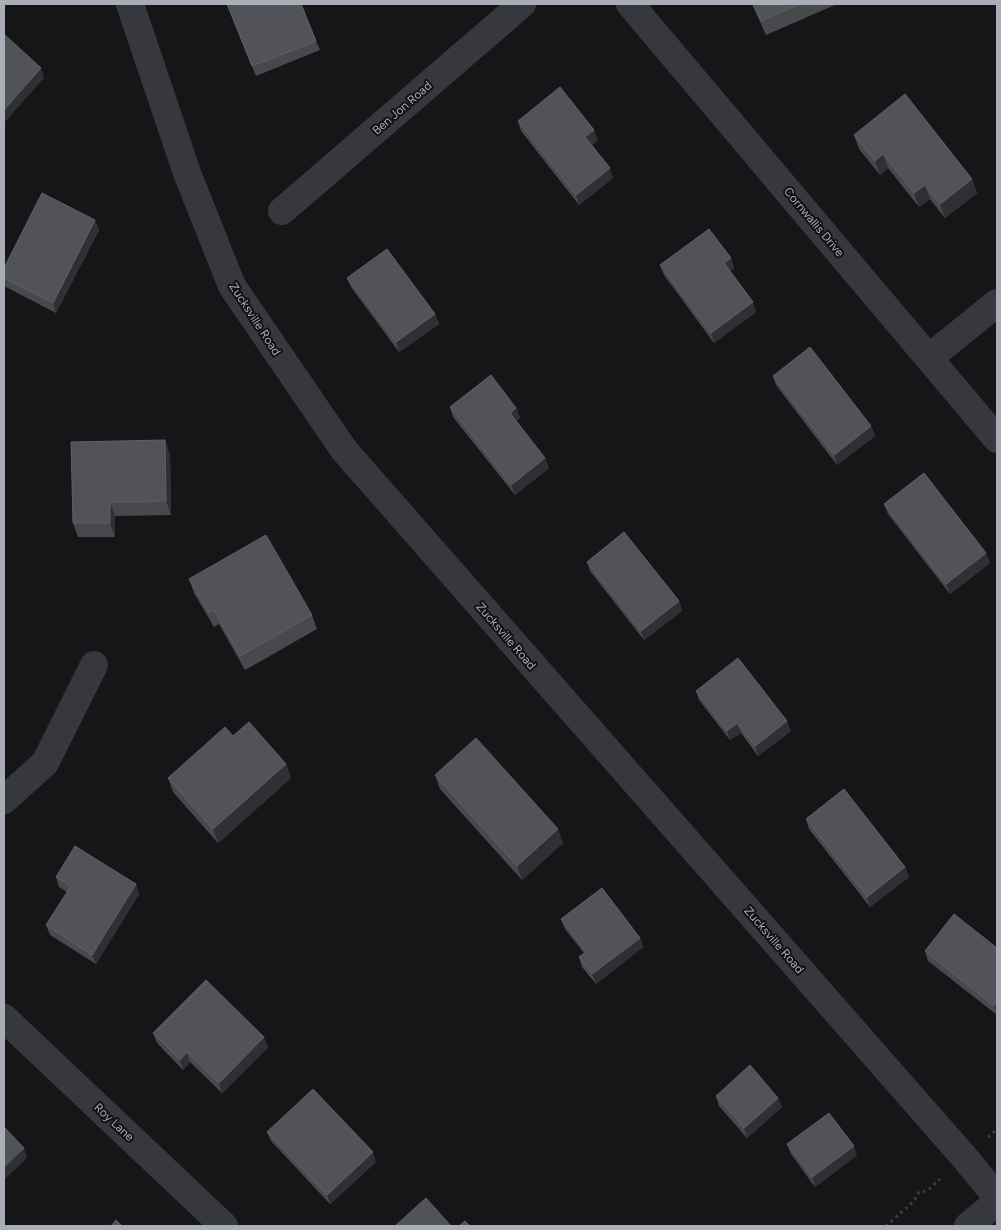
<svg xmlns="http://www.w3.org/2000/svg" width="1001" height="1230" font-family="Figtree,sans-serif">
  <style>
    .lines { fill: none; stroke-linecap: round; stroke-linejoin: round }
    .path { stroke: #3d3f44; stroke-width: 3; stroke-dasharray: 2.5 4; stroke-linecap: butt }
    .minor { stroke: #37383d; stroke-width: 28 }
    .tertiary { stroke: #37383d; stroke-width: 28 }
    .wall { fill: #47494d }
    .shaded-wall { fill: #2f3033 }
    .building { fill: #525359; stroke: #5f6168 }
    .labels { text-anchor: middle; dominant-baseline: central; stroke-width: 4; stroke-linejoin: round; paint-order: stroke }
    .street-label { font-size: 12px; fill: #a8adb8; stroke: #111113 }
  </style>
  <rect width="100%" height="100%" fill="#161618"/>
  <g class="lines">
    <g class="path">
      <path d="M988,1137L997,1129"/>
      <path d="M886,1226L914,1201L919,1192L927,1191L940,1179"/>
    </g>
    <g class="minor">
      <path d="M630,4L997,439"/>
      <path d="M282,211L522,4"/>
      <path d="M929,358L997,303"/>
      <path d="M4,800L45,763L94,665"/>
      <path d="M4,1018L224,1226"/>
      <path d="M968,1226L997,1202"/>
    </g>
    <path class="tertiary" d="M130,4L187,173L232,286L344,450L965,1158L997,1197"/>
  </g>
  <g class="wall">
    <path d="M227,4L316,41L320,50L256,76Z"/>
    <path d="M752,4H837L766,35Z"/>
    <path d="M518,121L598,140L592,145L613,178L579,205L521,131Z"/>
    <path d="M854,135L972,179L977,193L945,218L930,199L919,207L888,168L880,175L859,149Z"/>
    <path d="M95,220L99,230L56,313L4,286V268Z"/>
    <path d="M731,258L734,268L730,271L756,312L714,343L664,275L660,265Z"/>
    <path d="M347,278L435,314L439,324L399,352L351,287Z"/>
    <path d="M773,376L871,426L875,436L837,465L776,385Z"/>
    <path d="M450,407L516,408L520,418L516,421L549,468L515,495L453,417Z"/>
    <path d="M170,454L171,515L115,516V537H78L73,523Z"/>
    <path d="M884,504L986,553L990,563L950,594L888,514Z"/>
    <path d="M587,562L679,601L682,611L644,640L590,571Z"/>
    <path d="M189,579L312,615L317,629L245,670L219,624L214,627L194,593Z"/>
    <path d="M696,691L791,731L758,756L741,733L730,740L699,700Z"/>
    <path d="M233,736L286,764L291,778L218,843L173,792L168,778Z"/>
    <path d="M435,775L563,843L522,880L440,789Z"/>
    <path d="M806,819L905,867L909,877L870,907L809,829Z"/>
    <path d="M56,877L136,884L139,894L96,964L50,935L46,925L67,892L59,887Z"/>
    <path d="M561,919L640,938L643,947L596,984L582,967L579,957L584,953L565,929Z"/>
    <path d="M997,948V1015L928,961L925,951Z"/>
    <path d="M153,1033L268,1047L222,1093L190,1062L183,1070L157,1043Z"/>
    <path d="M716,1096L778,1098L782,1107L747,1138L719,1106Z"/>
    <path d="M267,1132L376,1162L330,1204L271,1141Z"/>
    <path d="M787,1144L857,1155L815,1187L791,1154Z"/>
  </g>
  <g class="shaded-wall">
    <path d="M41,68L44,78L4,123V110Z"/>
    <path d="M594,130L598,140L589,147L585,137Z"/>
    <path d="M883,154L888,168L880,175L875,161Z"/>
    <path d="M610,168L613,178L579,205L576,195Z"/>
    <path d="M972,179L977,193L945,218L940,204Z"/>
    <path d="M925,185L930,199L919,207L914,193Z"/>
    <path d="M95,220L99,230L56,313L53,303Z"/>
    <path d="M731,258L734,268L727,273L724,263Z"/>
    <path d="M753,302L756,312L714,343L711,333Z"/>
    <path d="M435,314L439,324L399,352L396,342Z"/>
    <path d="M516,408L520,418L513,423L510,413Z"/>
    <path d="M871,426L875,436L837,465L834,455Z"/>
    <path d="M165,440L170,454L171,515L166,501Z"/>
    <path d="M545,458L549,468L515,495L511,485Z"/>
    <path d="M110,502L115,516V537L110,523Z"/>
    <path d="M986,553L990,563L950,594L946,584Z"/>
    <path d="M679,601L682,611L644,640L641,631Z"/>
    <path d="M787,721L791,731L758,756L755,746Z"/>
    <path d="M737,723L741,733L730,740L727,731Z"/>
    <path d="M286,764L291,778L218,843L213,829Z"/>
    <path d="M558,829L563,843L522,880L517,866Z"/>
    <path d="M905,867L909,877L870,907L867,897Z"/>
    <path d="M136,884L139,894L96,964L92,955Z"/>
    <path d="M640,938L643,947L596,984L592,974Z"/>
    <path d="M997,1002V1014L994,1006Z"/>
    <path d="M264,1037L268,1047L222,1093L219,1083Z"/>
    <path d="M187,1052L190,1062L183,1070L180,1060Z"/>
    <path d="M778,1098L782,1107L747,1138L744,1128Z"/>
    <path d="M854,1146L857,1155L815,1187L812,1177Z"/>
    <path d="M24,1148L27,1158L4,1180V1167Z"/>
    <path d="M373,1152L376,1162L330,1204L327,1195Z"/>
  </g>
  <g class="building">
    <path d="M227,4H301L316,41L252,66Z"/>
    <path d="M753,4H800L761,21Z"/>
    <path d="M4,34L41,68L4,110Z"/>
    <path d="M560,87L594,130L585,137L610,168L576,195L518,121Z"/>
    <path d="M905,94L972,179L940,204L925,185L914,193L883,154L875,161L854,135Z"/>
    <path d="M42,193L95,220L53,303L4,278V268Z"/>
    <path d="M709,229L731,258L724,263L753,302L711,333L660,265Z"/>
    <path d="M387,249L435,314L396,342L347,278Z"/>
    <path d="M810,347L871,426L834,455L773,376Z"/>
    <path d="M491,375L516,408L510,413L545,458L511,485L450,407Z"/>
    <path d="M165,440L166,501L110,502V523H73L71,442Z"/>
    <path d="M924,473L986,553L946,584L884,504Z"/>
    <path d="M624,532L679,601L641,631L587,562Z"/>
    <path d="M266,535L312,615L240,656L214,610L209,613L189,579Z"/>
    <path d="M738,658L787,721L755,746L737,723L727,731L696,691Z"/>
    <path d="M249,722L286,764L213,829L168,778L225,727L233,736Z"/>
    <path d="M476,738L558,829L517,866L435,775Z"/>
    <path d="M844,789L905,867L867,897L806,819Z"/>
    <path d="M75,846L136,884L92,955L46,925L71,886L56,877Z"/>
    <path d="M602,888L640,938L592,974L579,957L586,952L561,919Z"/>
    <path d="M954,914L997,948V1002L994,1006L925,951Z"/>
    <path d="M206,980L264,1037L219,1083L187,1052L180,1060L153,1033Z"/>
    <path d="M750,1065L778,1098L744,1128L716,1096Z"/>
    <path d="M313,1089L373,1152L327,1195L267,1132Z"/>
    <path d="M829,1113L854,1146L812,1177L787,1144Z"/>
    <path d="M4,1127L24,1148L4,1167Z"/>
    <path d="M426,1198L451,1226H395Z"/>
    <path d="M116,1220L122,1226H111Z"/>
    <path d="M465,1221L470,1226H459Z"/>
  </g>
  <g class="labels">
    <g class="street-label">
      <text transform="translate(402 108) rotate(-41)">Ben Jon Road</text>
      <text transform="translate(814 222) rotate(50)">Cornwallis Drive</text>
      <text transform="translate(255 319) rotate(57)">Zucksville Road</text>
      <text transform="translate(506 636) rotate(49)">Zucksville Road</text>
      <text transform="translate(774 940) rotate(49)">Zucksville Road</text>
      <text transform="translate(114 1122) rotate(43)">Roy Lane</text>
    </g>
  </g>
  <rect width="1001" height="1230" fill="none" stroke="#a8adb8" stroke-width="10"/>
</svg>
